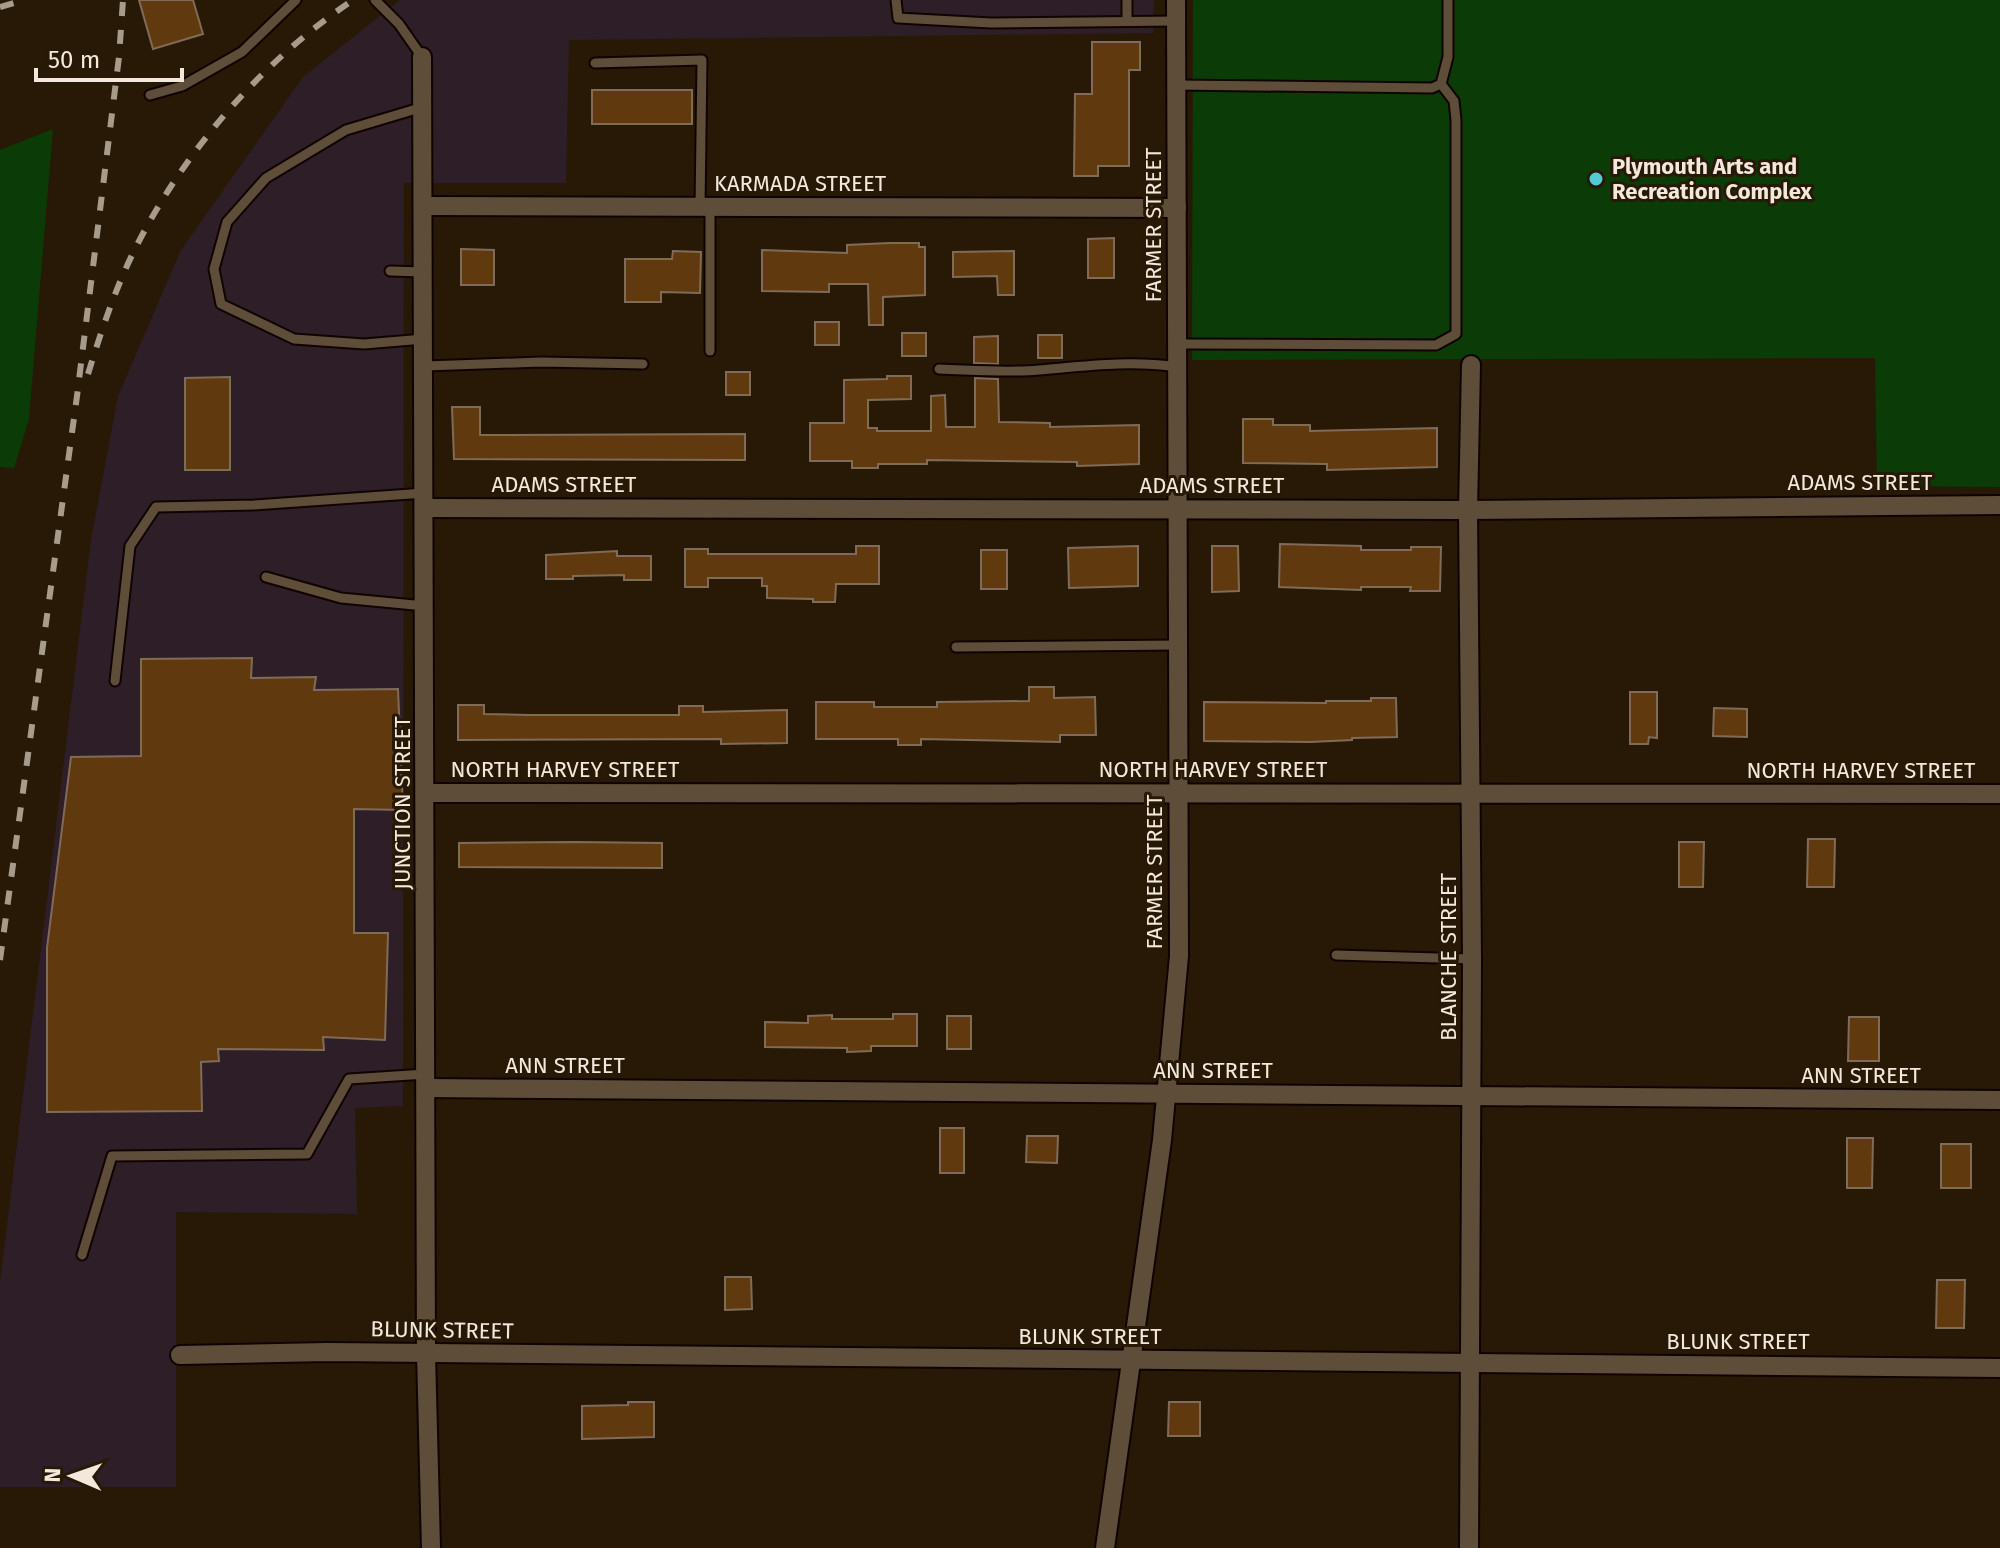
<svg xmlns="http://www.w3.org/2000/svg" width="2000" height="1548" font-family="'Fira Sans',sans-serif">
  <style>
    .industrial { fill: #2e1e28 }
    .green { fill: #0b3c07 }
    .building { fill: #60390e; stroke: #806b58; stroke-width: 2 }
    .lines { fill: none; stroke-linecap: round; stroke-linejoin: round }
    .service-casing { stroke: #100400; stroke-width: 13 }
    .minor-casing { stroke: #100400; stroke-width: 22 }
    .service { stroke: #5e4d39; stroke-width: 9 }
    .minor { stroke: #5e4d39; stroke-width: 18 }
    .rail { stroke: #a79b8c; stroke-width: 6; stroke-dasharray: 14 14; stroke-linecap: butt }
    .poi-dot { fill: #52cbd7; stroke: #281906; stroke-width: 3 }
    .labels { text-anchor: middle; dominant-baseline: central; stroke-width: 6; stroke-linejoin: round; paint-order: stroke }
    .poi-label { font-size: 22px; font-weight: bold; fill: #f2e8dc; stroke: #281906; text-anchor: start }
    .street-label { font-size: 22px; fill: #f2e8dc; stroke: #281906 }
  </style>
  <rect width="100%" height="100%" fill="#281906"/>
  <path class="industrial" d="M400,0H1154L1153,33L569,40L566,183H404L403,1106L355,1108L357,1214L176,1212V1487H0V1283L91,540L118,396L181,250L303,77Z"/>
  <g class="green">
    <path d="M1193,0H2000V487L1877,486L1875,358L1192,360Z"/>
    <path d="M53,129L29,419L14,468L0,467V150Z"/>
  </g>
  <g class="building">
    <path d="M139,0H193L203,34L153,49Z"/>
    <path d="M1092,42H1140V70H1129V166H1098V176H1074L1075,94H1092Z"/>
    <rect x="592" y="90" width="100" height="34"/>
    <path d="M1114,238V278H1088V239Z"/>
    <path d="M889,243H919V247H925V295L883,297V325H869L868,284H829V292L762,291V250L847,253V245Z"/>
    <path d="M461,249L494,250V285H461Z"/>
    <path d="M673,251L701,252L700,293L661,292V302H625V259H672Z"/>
    <path d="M1014,251V295H998L997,276L953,277V252Z"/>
    <rect x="815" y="322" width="24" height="23"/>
    <rect x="902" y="333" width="24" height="23"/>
    <rect x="1038" y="335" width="24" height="23"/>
    <path d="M998,336V364L974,363V337Z"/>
    <rect x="726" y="372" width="24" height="23"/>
    <path d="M887,376H911V399L868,400V428H877V431H931V396L945,395L946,427H975V378L998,379L999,422L1050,423V427L1139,425V464L1077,466V462L927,460V464H878V468H852V461H810V423H844V380L887,379Z"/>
    <path d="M230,377V470H185V378Z"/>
    <path d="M452,407H480V435L745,434V460L454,459Z"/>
    <path d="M1243,419H1273V425H1310V431L1437,428V467L1327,470V464L1243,463Z"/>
    <path d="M1280,544L1361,546V550H1411V547H1441L1440,591H1410L1411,587H1361V590L1279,587Z"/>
    <path d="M856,546H879V584H836L835,602H813V599L767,598V586H762V578H708V587H685V549H708V554H856Z"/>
    <path d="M1138,546V586L1069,588L1068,548Z"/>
    <path d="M1212,546H1238L1239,591L1212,592Z"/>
    <rect x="981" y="550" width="26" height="39"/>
    <path d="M617,551V556H651V580H624V575L573,576V579H546V555Z"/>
    <path d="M252,658L251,678L316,677L314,690L398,689L403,810L354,809V933H388L385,1040L323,1037L324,1050L218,1049L219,1061L201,1062L202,1111L47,1112V948L71,757L141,756V659Z"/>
    <path d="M1029,687H1054V698L1095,697L1096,735H1060V742L921,739V745H898V739H816V702H874V707H937V702L1029,701Z"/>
    <path d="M1630,692H1657V738L1649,737L1648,744H1630Z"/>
    <path d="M1371,698H1396L1397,737L1352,738V740L1310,742L1204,741V702L1326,703V701H1371Z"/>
    <path d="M458,705H484V714L529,715H679V706H703V712L787,710V743L721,744V739L458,740Z"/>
    <path d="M1714,708L1747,709V737L1713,736Z"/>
    <path d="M1808,839H1835L1834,887H1807Z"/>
    <path d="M574,842L662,843V868L459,867V843Z"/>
    <path d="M1679,842H1704L1703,887H1679Z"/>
    <path d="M893,1014H917V1046H871V1051L847,1052V1048L765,1047V1022L808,1023V1016L832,1015V1019H893Z"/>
    <rect x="947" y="1016" width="24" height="33"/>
    <path d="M1849,1017H1879V1061H1848Z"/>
    <rect x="940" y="1128" width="24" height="45"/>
    <path d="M1027,1136H1058L1057,1163L1026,1162Z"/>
    <path d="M1847,1138H1873L1872,1188H1847Z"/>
    <rect x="1941" y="1144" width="30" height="44"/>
    <path d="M725,1277H751L752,1309L725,1310Z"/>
    <path d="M1937,1280H1965L1964,1328H1936Z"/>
    <path d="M628,1402H654V1437L582,1439V1406L628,1405Z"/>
    <path d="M1169,1402H1200V1436H1168Z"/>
  </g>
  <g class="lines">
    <defs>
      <g id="service">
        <path d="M375,0L399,24L422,57"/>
        <path d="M896,0L898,18L991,23L1176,21"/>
        <path d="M1127,21V0"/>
        <path d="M595,63L702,60L700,207"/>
        <path d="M1176,85L1432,88L1441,84L1448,57V0"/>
        <path d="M150,95L182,86L242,52L296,0"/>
        <path d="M423,107L346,130L266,178L227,222L214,269L221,304L294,339L364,344L424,339"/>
        <path d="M390,271L424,272"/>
        <path d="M1177,344L1436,345L1456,334V120L1454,101L1441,84"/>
        <path d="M710,351V206"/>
        <path d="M425,366L541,362L643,364"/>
        <path d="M939,369C972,370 1006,373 1039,370C1086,366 1130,360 1177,367"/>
        <path d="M266,577L341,598L425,606"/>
        <path d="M956,647L1178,645"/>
        <path d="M115,681L130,546L156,507L254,505L425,493"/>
        <path d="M1336,955L1472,959"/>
        <path d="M82,1255L112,1156L307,1154L349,1079L426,1074"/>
      </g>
      <g id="minor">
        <path d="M422,57L426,1354L431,1548"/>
        <path d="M424,206L1177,208"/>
        <path d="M425,508L1468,510L2000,505"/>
        <path d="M426,793L2000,794"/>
        <path d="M426,1088L2000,1100"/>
        <path d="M180,1355L327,1352L2000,1368"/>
        <path d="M1105,1548L1162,1140L1179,956L1176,0"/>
        <path d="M1469,1548L1472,959L1468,510L1471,365"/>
      </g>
    </defs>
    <use href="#service" class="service-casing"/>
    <use href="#minor" class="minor-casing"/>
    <use href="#service" class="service"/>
    <use href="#minor" class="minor"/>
    <g class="rail">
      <path d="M0,7L25,0"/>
      <path d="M88,374C101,332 115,289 135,249C184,151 262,61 353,0"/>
      <path d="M0,960L77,396L119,57L123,0"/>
    </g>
  </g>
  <circle class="poi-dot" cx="1596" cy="179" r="8"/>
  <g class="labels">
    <g class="poi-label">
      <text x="1612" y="166">Plymouth Arts and<tspan x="1612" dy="25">Recreation Complex</tspan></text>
    </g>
    <g class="street-label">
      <text x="800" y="183">KARMADA STREET</text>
      <text transform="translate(1153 225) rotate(-90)">FARMER STREET</text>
      <text x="1860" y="482">ADAMS STREET</text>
      <text x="564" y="484">ADAMS STREET</text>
      <text x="1212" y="485">ADAMS STREET</text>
      <text x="565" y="769">NORTH HARVEY STREET</text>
      <text x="1213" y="769">NORTH HARVEY STREET</text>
      <text x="1861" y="770">NORTH HARVEY STREET</text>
      <text transform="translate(402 803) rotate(-90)">JUNCTION STREET</text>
      <text transform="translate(1154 872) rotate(-90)">FARMER STREET</text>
      <text transform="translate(1448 957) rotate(-90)">BLANCHE STREET</text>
      <text x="565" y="1065">ANN STREET</text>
      <text x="1213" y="1070">ANN STREET</text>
      <text x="1861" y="1075">ANN STREET</text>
      <text transform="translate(442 1330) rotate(1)">BLUNK STREET</text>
      <text x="1090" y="1336">BLUNK STREET</text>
      <text x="1738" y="1341">BLUNK STREET</text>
    </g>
  </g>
  <g transform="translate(72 1476) rotate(272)" stroke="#281906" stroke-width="6" paint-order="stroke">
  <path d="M0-6L14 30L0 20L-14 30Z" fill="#f2e8dc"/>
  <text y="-12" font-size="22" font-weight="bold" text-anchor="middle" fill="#f2e8dc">N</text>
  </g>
  <path d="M36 68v12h146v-12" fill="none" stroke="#f2e8dc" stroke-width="4"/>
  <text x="48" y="68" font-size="24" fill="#f2e8dc" stroke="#281906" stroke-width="6" paint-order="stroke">50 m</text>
</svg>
